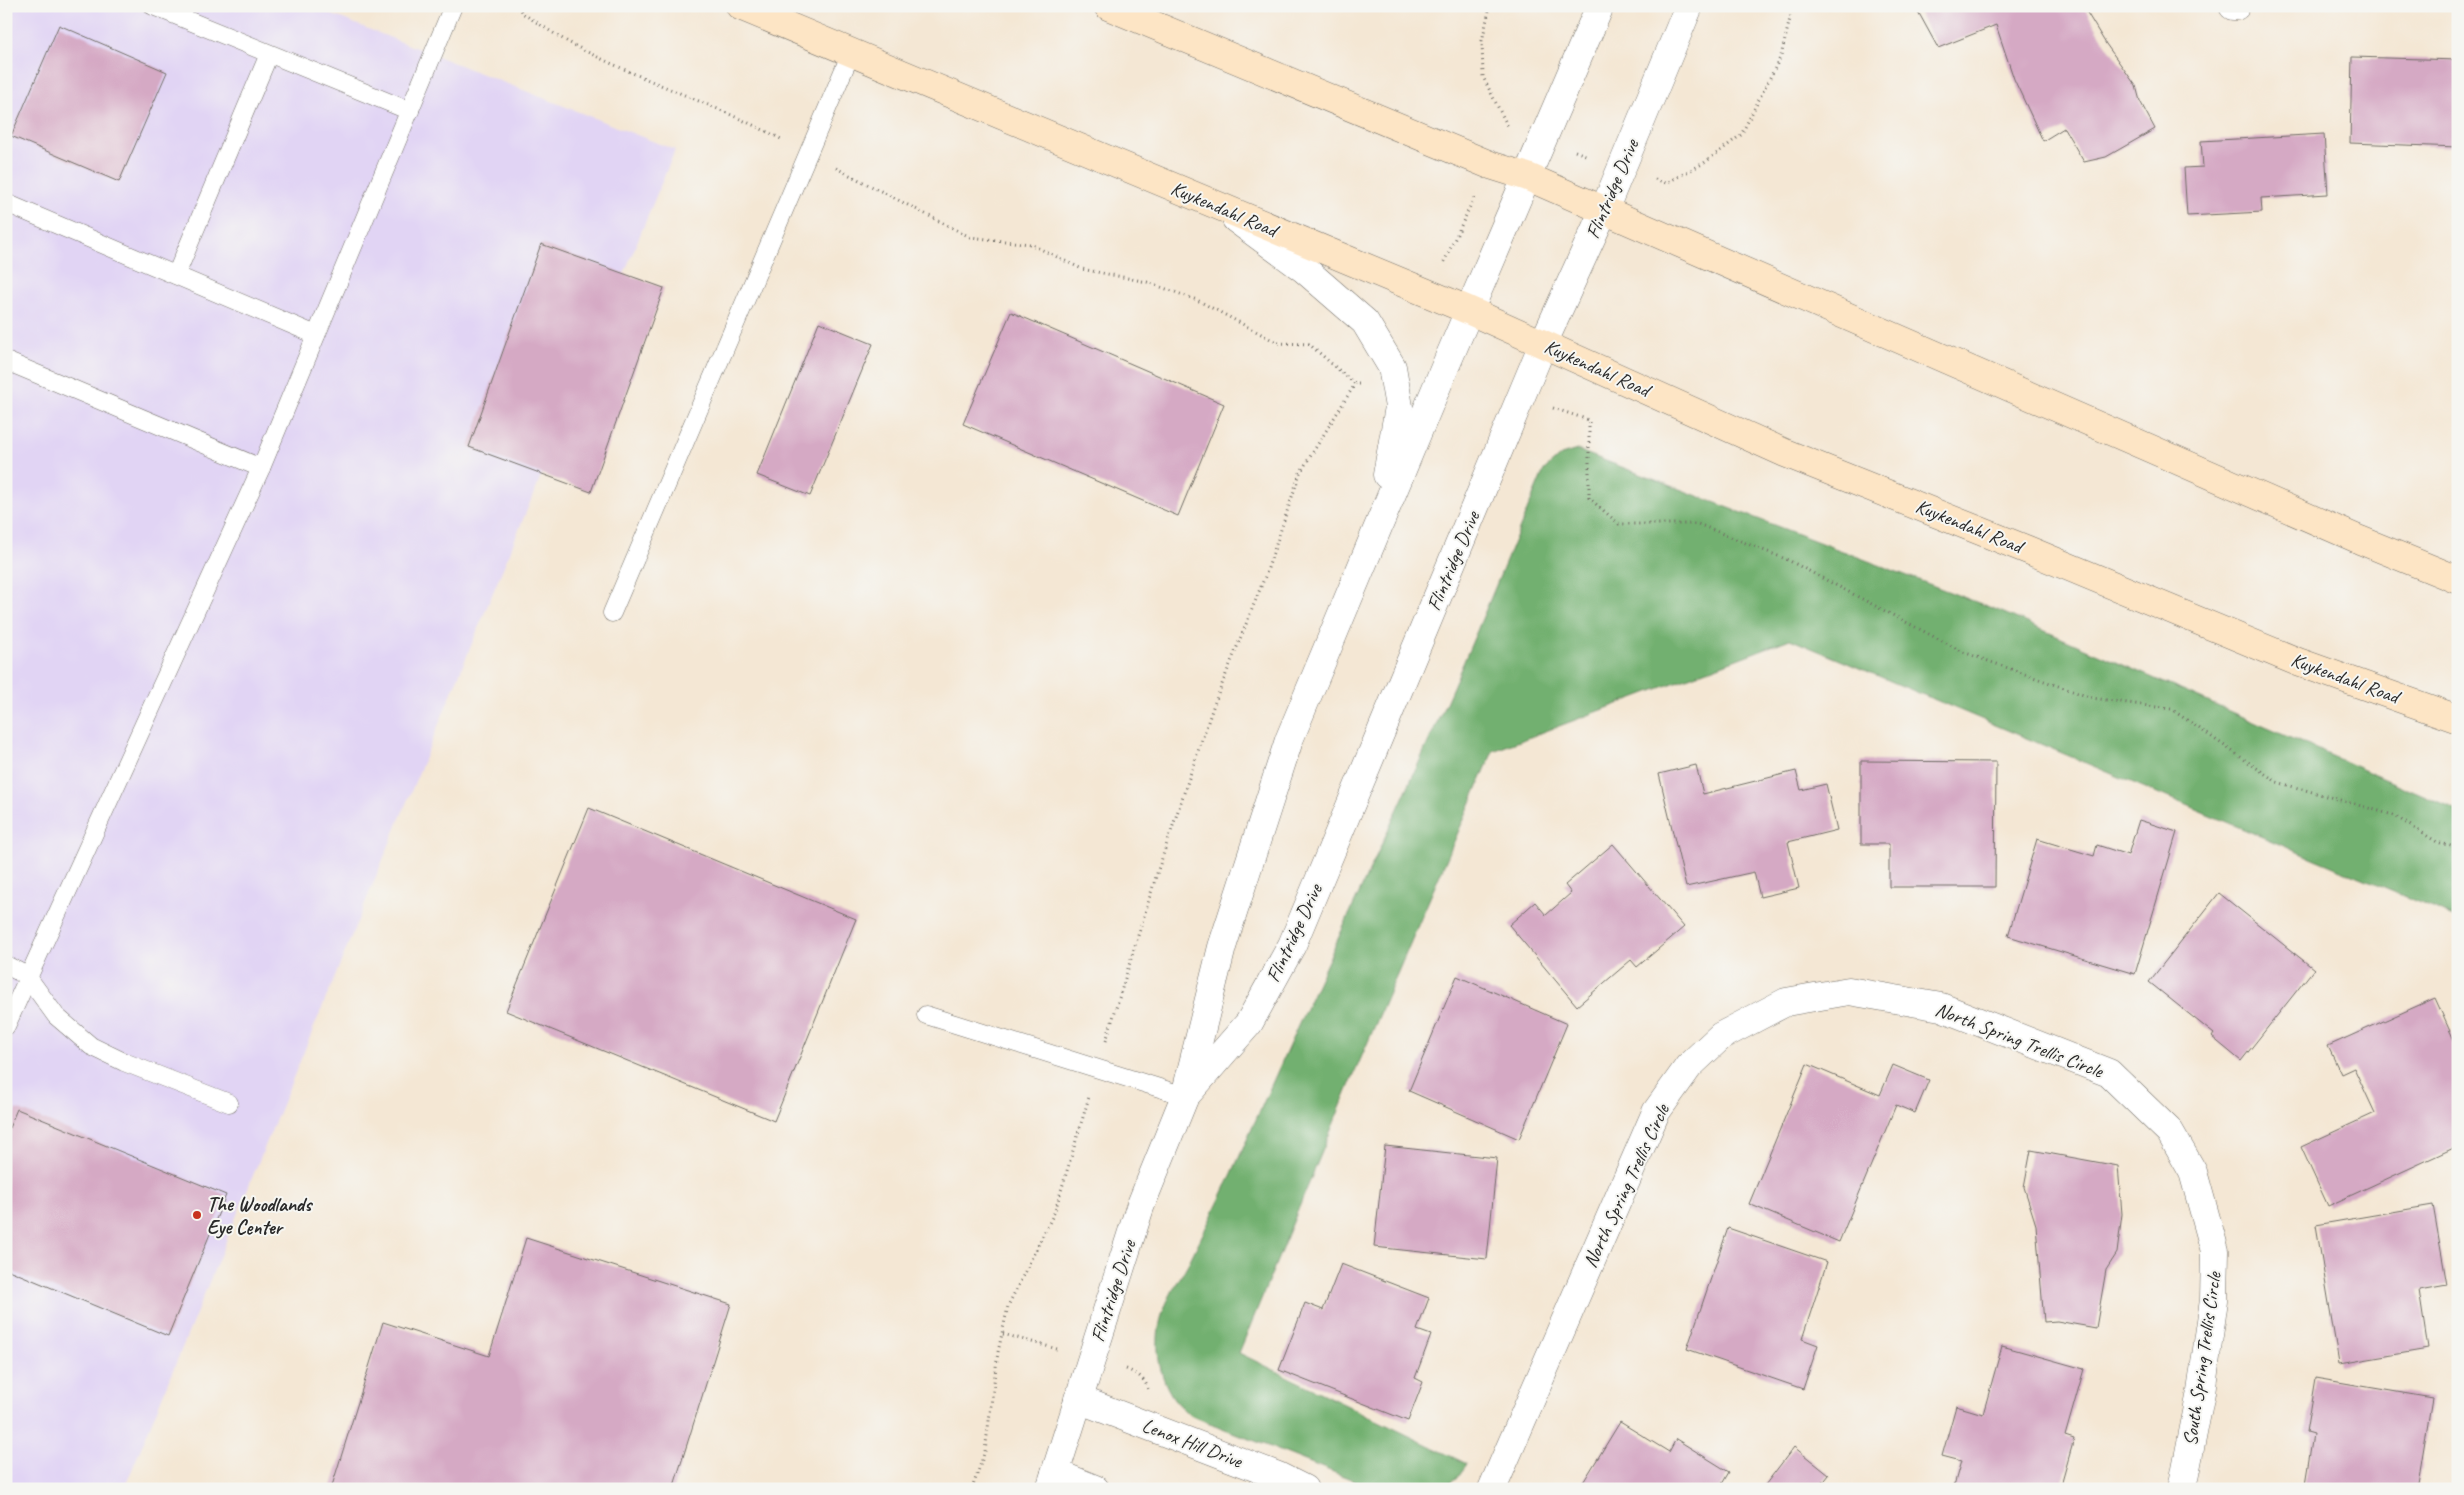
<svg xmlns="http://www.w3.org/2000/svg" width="2464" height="1495" font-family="Caveat,sans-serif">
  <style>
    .built { fill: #e1d4f4 }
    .forest { fill: #72b070; stroke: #4e6e4e }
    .building { fill: #d5a9c4 }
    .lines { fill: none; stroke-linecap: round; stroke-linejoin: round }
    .service-casing { stroke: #716d66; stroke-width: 19 }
    .minor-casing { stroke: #716d66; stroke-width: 29 }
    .tertiary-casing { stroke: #716d66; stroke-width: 29 }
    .secondary-casing { stroke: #716d66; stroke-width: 29 }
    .path { stroke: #716d66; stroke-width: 3; stroke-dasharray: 1 4; stroke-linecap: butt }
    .service { stroke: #fff; stroke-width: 18 }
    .minor { stroke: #fff; stroke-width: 28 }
    .tertiary { stroke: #fff; stroke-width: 28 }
    .secondary { stroke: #fde5c5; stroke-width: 28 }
    .poi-dot { fill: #c8321e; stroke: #f6f6f2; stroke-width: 2 }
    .labels { text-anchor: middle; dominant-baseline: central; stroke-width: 4; stroke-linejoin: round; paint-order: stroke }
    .street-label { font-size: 20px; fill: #2b2b2b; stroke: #f6f6f2 }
    .poi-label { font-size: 20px; font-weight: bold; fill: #2b2b2b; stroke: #f6f6f2; text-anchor: start }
  </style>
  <rect width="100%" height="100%" fill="#f6f6f2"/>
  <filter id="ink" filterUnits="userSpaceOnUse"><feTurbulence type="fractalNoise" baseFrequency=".02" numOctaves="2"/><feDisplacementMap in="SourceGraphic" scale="10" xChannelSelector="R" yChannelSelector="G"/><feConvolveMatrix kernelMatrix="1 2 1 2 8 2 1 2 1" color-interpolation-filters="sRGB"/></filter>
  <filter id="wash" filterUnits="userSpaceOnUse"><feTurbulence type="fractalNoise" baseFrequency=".0096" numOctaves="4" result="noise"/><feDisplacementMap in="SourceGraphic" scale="20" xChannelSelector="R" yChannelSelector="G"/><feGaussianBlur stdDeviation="1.12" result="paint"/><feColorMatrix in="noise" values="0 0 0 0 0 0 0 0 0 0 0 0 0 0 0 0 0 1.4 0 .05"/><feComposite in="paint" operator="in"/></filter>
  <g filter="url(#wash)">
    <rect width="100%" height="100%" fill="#f4e7d4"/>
    <path class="built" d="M6,6H310L675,150L124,1489H6Z"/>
    <path class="forest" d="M1577,450L1997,610L2458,811V919L1790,639L1493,751L1352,1079L1239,1353L1467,1464L1456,1479L1441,1489H1376L1192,1416C1164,1398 1154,1360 1159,1328C1162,1305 1178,1282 1189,1262C1208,1223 1228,1184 1245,1144C1307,1003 1373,865 1436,725C1474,641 1508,555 1544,470L1561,455Z"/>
    <g id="blocks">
      <g class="building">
        <path d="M1915,6H2083L2106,44L2136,86L2140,101L2155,129L2106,157L2084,162L2064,128L2043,141L2014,79L1996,25L1938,48Z"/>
        <path d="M59,25L167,72L119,182L11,136Z"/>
        <path d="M2352,57L2458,60V147L2350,143Z"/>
        <path d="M2324,134L2328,194L2261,198L2262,212L2187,216L2184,168L2203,167L2201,141Z"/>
        <path d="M541,244L664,288L591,492L469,447Z"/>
        <path d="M1011,312L1224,404L1178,516L963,424Z"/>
        <path d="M819,322L873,344L810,496L757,475Z"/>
        <path d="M1861,761L1996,762L1995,887H1889V844H1861Z"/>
        <path d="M1696,765L1703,794L1796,771L1801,790L1826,784L1837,830L1788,842L1799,888L1760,897L1754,872L1686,887L1659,774Z"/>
        <path d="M589,808L856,919L774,1121L506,1011Z"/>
        <path d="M2139,820L2177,832L2135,974L2008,936L2037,839L2094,856L2097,845L2128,855Z"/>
        <path d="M1613,844L1684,927L1637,967L1631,960L1577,1006L1509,925L1535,902L1546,915L1571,893L1565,885Z"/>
        <path d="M2219,893L2314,969L2241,1061L2212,1037L2214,1034L2149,982Z"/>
        <path d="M1457,976L1567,1024L1519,1139L1409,1091Z"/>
        <path d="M2435,998L2458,1049V1146L2328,1206L2301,1147L2375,1113L2354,1068L2341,1074L2328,1046Z"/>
        <path d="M1807,1064L1880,1095L1893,1065L1929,1080L1915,1113L1896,1105L1839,1242L1749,1204Z"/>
        <path d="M17,1109L226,1195L168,1336L6,1269V1135Z"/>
        <path d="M1385,1146L1497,1158L1487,1259L1374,1247Z"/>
        <path d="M2031,1150L2118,1166L2122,1214L2117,1253L2106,1270L2096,1328L2057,1321L2044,1322L2036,1225L2024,1187Z"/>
        <path d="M2433,1205L2447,1285L2419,1290L2428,1349L2339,1364L2316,1225Z"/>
        <path d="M1728,1228L1827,1262L1802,1339L1818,1345L1803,1389L1687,1349Z"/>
        <path d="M526,1238L731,1304L673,1489H331L383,1322L489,1356Z"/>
        <path d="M1341,1264L1429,1298L1417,1330L1431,1335L1415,1378L1423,1382L1408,1421L1279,1370L1305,1303L1323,1310Z"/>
        <path d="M2002,1346L2084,1369L2065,1436L2074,1439L2060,1489H1953L1961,1461L1942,1456L1956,1406L1983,1414Z"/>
        <path d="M2315,1378L2432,1398L2417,1489H2304L2313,1434L2306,1432Z"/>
        <path d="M1620,1422L1669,1452L1676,1439L1729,1472L1719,1489H1579Z"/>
        <path d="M1794,1447L1829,1475L1818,1489H1762Z"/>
      </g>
    </g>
  </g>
  <g filter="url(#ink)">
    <use href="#blocks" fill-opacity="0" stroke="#716d66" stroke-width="1"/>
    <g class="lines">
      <defs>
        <g id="service">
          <path d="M153,6L410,111"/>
          <path d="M6,203L316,335"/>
          <path d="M176,275L269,54"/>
          <path d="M6,361L261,468"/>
          <path d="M612,613L851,53"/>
          <path d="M6,965L27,976L56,1016L91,1046L124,1062L229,1103"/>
          <path d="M926,1015L1185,1096"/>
          <path d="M6,1026L261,468L453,6"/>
        </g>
        <g id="minor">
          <path d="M2233,6H2236"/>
          <path d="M1078,1399L1278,1476L1304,1489"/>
          <path d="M1055,1473L1095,1489"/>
          <path d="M1492,1489L1656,1112L1689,1066L1721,1036L1786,1002L1849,991L1941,1007L2109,1073L2170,1132L2193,1172L2215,1251L2214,1300L2201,1392L2182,1489"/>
        </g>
        <g id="tertiary">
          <path d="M1236,219L1304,269L1365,322L1392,367L1399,407L1387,475"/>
          <path d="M1188,1093L1249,1023L1292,945L1543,344L1604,210L1689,6"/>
          <path d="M1050,1489L1140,1207L1185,1096L1222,947L1289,740L1445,367L1600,6"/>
        </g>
        <g id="secondary">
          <path d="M740,6L1468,310L1785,453L2028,550L2298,662L2458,719"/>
          <path d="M1108,6L1490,165L1528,177L2360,540L2458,580"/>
        </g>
      </defs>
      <use href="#service" class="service-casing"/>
      <use href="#minor" class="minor-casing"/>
      <use href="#tertiary" class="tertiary-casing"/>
      <use href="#secondary" class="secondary-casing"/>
      <g class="path">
        <path d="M518,6L522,13C538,23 554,34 570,43C639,80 713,103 781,139"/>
        <path d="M1490,6L1482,41L1483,77L1508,127"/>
        <path d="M1575,151L1588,156"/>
        <path d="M836,168L970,237L1030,244L1082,269L1147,282L1197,300L1278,343L1309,344L1355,384H1359"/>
        <path d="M1655,179L1666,183L1704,163L1741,135L1781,56L1793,6"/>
        <path d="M1444,262L1475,196"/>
        <path d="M1553,408L1589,420V498L1619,524H1698L1788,560L1963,652L2092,698L2171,709L2277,782L2393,815L2437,842L2458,848"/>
        <path d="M1106,1041L1158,870L1213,707L1266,574L1300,473L1355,384"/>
        <path d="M1003,1334L1057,1349"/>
        <path d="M1126,1369C1136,1373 1145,1378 1148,1389"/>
        <path d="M972,1489L985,1451L998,1352L1008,1306L1055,1211L1089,1097"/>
      </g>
      <use href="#service" class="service"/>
      <use href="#minor" class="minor"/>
      <use href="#tertiary" class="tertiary"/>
      <use href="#secondary" class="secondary"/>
    </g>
  </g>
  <circle class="poi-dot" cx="197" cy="1215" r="5"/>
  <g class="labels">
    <g class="street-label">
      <text transform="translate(1612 189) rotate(-67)">Flintridge Drive</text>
      <text transform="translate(1224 209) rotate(23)">Kuykendahl Road</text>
      <text transform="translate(1597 368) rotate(24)">Kuykendahl Road</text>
      <text transform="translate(1969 526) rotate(22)">Kuykendahl Road</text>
      <text transform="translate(1453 561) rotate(-67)">Flintridge Drive</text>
      <text transform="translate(2345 678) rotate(20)">Kuykendahl Road</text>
      <text transform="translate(1294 933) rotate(-65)">Flintridge Drive</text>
      <text transform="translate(2019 1040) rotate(21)">North Spring Trellis Circle</text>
      <text transform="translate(1626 1186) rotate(-65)">North Spring Trellis Circle</text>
      <text transform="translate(1113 1291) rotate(-72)">Flintridge Drive</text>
      <text transform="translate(2202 1359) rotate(-82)">South Spring Trellis Circle</text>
      <text transform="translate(1192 1443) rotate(21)">Lenox Hill Drive</text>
    </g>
    <g class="poi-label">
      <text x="207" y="1204">The Woodlands<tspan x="207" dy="23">Eye Center</tspan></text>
    </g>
  </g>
  <rect width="2464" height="1495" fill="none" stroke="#f6f6f2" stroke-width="25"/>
</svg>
